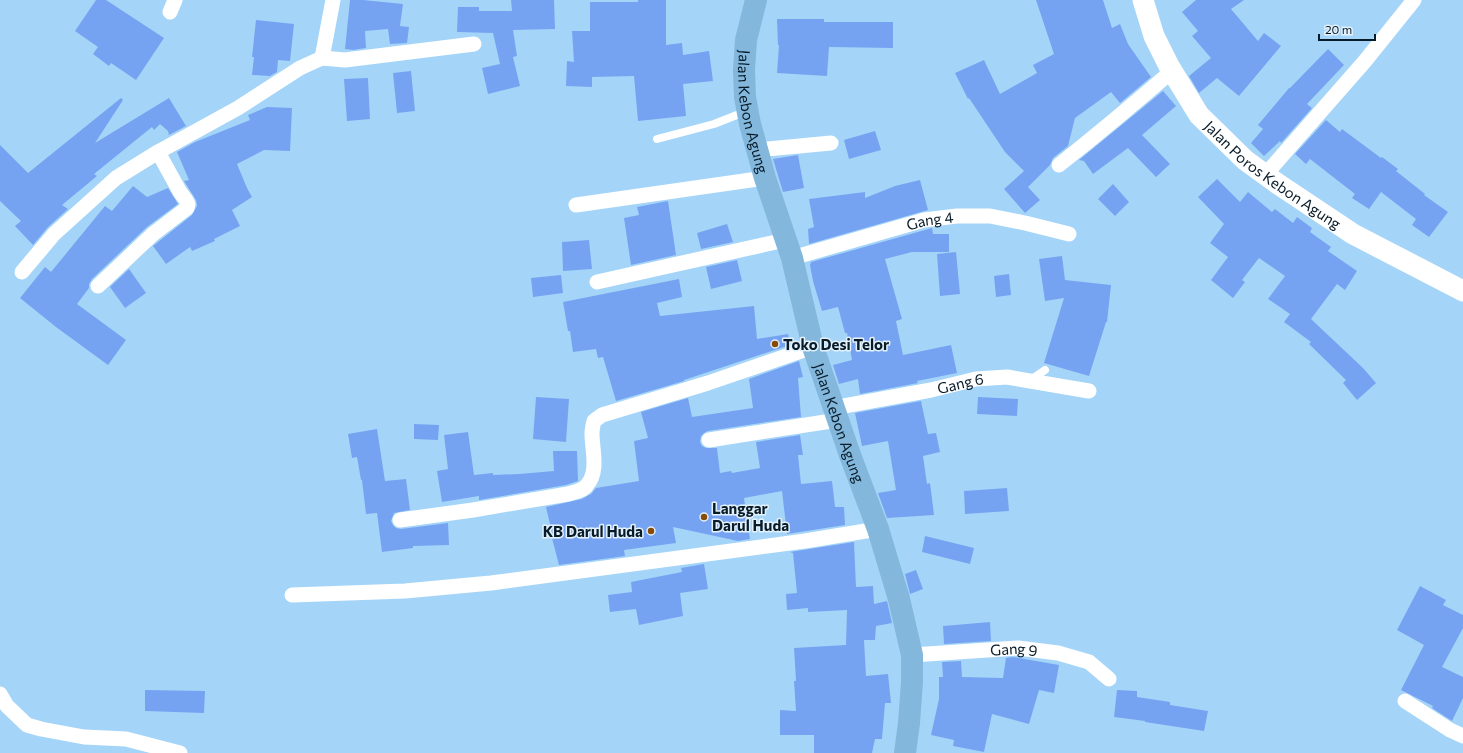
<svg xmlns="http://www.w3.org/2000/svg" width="1463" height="753" font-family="Commissioner,sans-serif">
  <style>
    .building { fill: #76a3f1 }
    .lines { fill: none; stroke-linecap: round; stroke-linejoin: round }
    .service { stroke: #fff; stroke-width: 8 }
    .minor { stroke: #fff; stroke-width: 15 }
    .secondary { stroke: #fff; stroke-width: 21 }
    .trunk { stroke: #83b7dc; stroke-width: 22 }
    .poi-dot { fill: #864b05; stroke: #e3f1fc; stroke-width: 1.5 }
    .labels { text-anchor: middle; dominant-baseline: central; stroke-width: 3; stroke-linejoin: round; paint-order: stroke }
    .street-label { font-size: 15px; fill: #081b28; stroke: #e3f1fc }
    .poi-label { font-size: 15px; font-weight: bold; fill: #081b28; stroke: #e3f1fc; text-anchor: start }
  </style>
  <rect width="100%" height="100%" fill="#a4d5f9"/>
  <g class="building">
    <path d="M96,0H106L164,38L136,80L111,63L109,66L93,54L98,47L75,31Z"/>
    <path d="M350,0H363L403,4L400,26L409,27L407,43L390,44L388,29L365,31L366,48L353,50L345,49Z"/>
    <path d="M511,0H554L555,29L513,30L517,56L513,57L520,86L488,94L482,68L500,64L493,33L457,32L458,7H479V11H512Z"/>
    <path d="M638,0H666V45L682,43L683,55L709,51L713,81L683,84L686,116L638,121L634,76L592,77V87L566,86L567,61L574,62L572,31H590V2H638Z"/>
    <path d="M1036,0H1103L1112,28L1120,24L1128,44L1151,77L1120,103L1111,92L1075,118L1068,146L1053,158L1050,165L1028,187L1040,200L1025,213L1004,189L1024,171L1005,152L969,98L968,99L955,73L984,60L1000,94L1037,73L1033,65L1054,54Z"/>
    <path d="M1196,0H1244L1231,9L1258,41L1264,33L1281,46L1239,96L1217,78L1199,93L1189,76L1211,58L1192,36L1198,31L1182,12Z"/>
    <path d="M777,19H824V22H893V48L829,47L827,76L777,73L779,45H778Z"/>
    <path d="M256,20L294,24L290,61L278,60L277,72L270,76L252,75L254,57H252Z"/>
    <path d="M1328,49L1344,65L1307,104L1312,108L1281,143L1280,141L1264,156L1251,143L1263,129L1258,125L1289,88H1290Z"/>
    <path d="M411,71L415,111L397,113L393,73Z"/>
    <path d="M368,78L370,119L347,121L344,79Z"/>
    <path d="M1163,91L1176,106L1142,135L1170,164L1156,177L1128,148L1093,174L1084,161L1079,160Z"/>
    <path d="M121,98L123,100L95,143L169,98L186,126L169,135L168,131L160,124L154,130L152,127L94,174L97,176L62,205L68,209L48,227L33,245L15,226L21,221L0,201V145L28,173Z"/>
    <path d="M267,107L292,108L290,151L264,150L237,164L247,188L252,197L232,210L240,226L214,239L215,241L192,251L190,247L166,264L153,246L192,215L197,206L196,200L184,181L189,180L177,152L195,142L250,120L248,115Z"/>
    <path d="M1326,120L1340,132L1342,129L1381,158L1382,157L1398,169L1396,171L1425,194L1424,195L1448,212L1429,237L1412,225L1416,219L1381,192L1369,209L1352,198L1355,194L1310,159L1306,164L1295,154Z"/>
    <path d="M875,131L881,150L849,159L844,140Z"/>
    <path d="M798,155L804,188L783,192L773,159Z"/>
    <path d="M1217,179L1240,202L1248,192L1272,212L1275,209L1293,223L1297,217L1312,228L1310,232L1331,247L1328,251L1357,271L1345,290L1337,284L1311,319L1363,368L1376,383L1357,400L1343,383L1346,380L1309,344L1311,342L1284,322L1290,314L1268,299L1285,276L1259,258L1242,280L1245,282L1233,298L1211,280L1228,257L1210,243L1224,224L1198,197Z"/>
    <path d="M920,180L928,210L809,244L808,229L814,227L809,199L865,192V198L895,186Z"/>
    <path d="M1113,184L1129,202L1115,216L1098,199Z"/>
    <path d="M133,186L147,197L168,188L178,204L147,227L92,279L89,284V288L77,304L126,340L108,365L56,327L20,298L45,267L51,272L105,206L112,211Z"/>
    <path d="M668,201L676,255L631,265L624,218L639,215L637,207Z"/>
    <path d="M727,224L733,242L701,249L697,233Z"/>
    <path d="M932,228L933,234H949V252H912L885,259L902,319L896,321L903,355L951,345L957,373L917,381L918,383L860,394L858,379L839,384L833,365L852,360L847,333H845L838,307L822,311L813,281L810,265L811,262Z"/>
    <path d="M589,240L592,269L563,271L562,242Z"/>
    <path d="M956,252L960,294L940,296L937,254Z"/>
    <path d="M1062,256L1065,280L1111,285L1107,322H1106L1089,376L1044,363L1064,298L1045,301L1039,259Z"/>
    <path d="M737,260L742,281L711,289L706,267Z"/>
    <path d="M129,269L146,293L125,308L110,287Z"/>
    <path d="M1009,274L1011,295L996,297L994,276Z"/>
    <path d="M561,275L563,293L533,297L531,278Z"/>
    <path d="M679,279L682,297L657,303L660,316L754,306L757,339L788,334L790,345L684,380V381L616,401L603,357L598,358L596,349L573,352L570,331H568L563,302Z"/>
    <path d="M799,361L803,377L798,378L801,417L708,431L704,433L701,436L700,442L702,446L706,448H717L720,473L731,471L732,473L760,468L756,442L800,435L803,455H798L801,484L832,481L835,507H844L845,525L787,534L782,491L744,498L750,539L738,541L673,527L676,543L624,550L625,556L559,565L552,538L553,537L546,507L582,499L591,494L596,488L639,481L634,441L648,438L641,412L688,398L692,417L753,408L749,379Z"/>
    <path d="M536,397L569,399L566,442L533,439Z"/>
    <path d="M978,397L1018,399L1017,416L977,414Z"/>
    <path d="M921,401L928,434L936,433L940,452L923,456L927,484L930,483L934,515L887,518L878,493L896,490L888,441L862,446L855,413Z"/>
    <path d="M414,424L439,425L438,440L414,439Z"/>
    <path d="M377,429L385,481L406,479L410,510L394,513L391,521L393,525L396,528L401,529L448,523L449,545L413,546V548L382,552L377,513L366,514L362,480H361L357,457L352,458L348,434Z"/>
    <path d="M468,432L474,475L493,473V475L519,474L554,471L553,451H577L578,481L566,485L479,500V496L442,502L437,471L448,469L444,435Z"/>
    <path d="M1007,488L1009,511L965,514L964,491Z"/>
    <path d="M925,536L974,548L970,564L922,552Z"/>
    <path d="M854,542L856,587L873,586L874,604L887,601L892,623L876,626L875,640H864L866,676L888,674L891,703H885L882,739H875L872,753H814V735H780V710L796,711L794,681H796L794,648L846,645L847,610L808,612V608L787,610L786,594L797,593L793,553L790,552Z"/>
    <path d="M704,564L708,589L680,593L683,616L639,625L636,609L610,612L608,595L632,592L631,582L682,572L681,568Z"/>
    <path d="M916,570L923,589L910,594L905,574Z"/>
    <path d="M1420,586L1446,600L1443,605L1463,615V628L1442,667L1463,677V698L1452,721L1432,708L1433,706L1401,690L1424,645L1397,630Z"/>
    <path d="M990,622L991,641L944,644L943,626Z"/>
    <path d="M1013,657L1059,665L1054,693L1039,690L1029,724L992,714L984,752L953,746L954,740L931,735L939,699V677H943L942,662L961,661L962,677L1003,678L1006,658Z"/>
    <path d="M145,690L205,691L204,713L145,711Z"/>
    <path d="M1117,690L1137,691V697L1170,702V705L1208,711L1204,731L1145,722V721L1114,717Z"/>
  </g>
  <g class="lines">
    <g class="service">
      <path d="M657,139L714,124L747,111"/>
      <path d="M1029,381L1045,370"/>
    </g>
    <g class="minor">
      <path d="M170,12L175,0"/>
      <path d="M322,58L333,0"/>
      <path d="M757,150L831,143"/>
      <path d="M1059,165C1098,134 1135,103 1172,71"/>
      <path d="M1265,175L1365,61L1414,0"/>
      <path d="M576,205L765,178"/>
      <path id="s1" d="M792,258L924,220L957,216H990L1025,223L1069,234"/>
      <path d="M22,272L54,234L116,178L158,152L238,108L300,68L322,58L345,60L474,44"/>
      <path d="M597,282L785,240"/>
      <path d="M98,286L153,234L187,208L188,204L186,200L180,192L158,152"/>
      <path id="s2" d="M833,408L931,390L976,379L1007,377L1089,391"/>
      <path d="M709,440L838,420"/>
      <path d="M400,520L473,510L568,494C574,492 583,491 587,485C599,472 592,449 592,434C592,429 593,425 594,421L602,415L708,383L813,347"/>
      <path d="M292,595L405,591L491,583L805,541L878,529"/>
      <path id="s3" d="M912,655L1018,648L1058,653L1089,662L1109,679"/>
      <path d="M0,694L7,706L27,725L41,729L84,737L126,739L180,753"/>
      <path d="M1405,701L1450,730L1463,736"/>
    </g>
    <path class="secondary" id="s4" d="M1143,0L1154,36L1169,66L1199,115L1245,160L1278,184L1353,234L1463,291"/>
    <path class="trunk" id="s5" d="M756,0L746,40L744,70L745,97L750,124L765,178L792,258L813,347L850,455L878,529L899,599L912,655V682L909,723L905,753"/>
  </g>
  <g class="poi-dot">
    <circle cx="775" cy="344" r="4"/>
    <circle cx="704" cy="517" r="4"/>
    <circle cx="651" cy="531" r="4"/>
  </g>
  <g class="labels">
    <g class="street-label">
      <text stroke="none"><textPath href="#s5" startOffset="114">Jalan Kebon Agung</textPath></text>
      <text stroke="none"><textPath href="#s4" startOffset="224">Jalan Poros Kebon Agung</textPath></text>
      <text stroke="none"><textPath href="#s1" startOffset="143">Gang 4</textPath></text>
      <text stroke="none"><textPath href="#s2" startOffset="130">Gang 6</textPath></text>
      <text stroke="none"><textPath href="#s5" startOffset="438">Jalan Kebon Agung</textPath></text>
      <text stroke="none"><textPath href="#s3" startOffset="102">Gang 9</textPath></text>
    </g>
    <g class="poi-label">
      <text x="783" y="344">Toko Desi Telor</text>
      <text x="712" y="508">Langgar<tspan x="712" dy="17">Darul Huda</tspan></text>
      <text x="643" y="531" text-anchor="end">KB Darul Huda</text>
    </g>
  </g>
  <path d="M1319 34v6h56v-6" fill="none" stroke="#081b28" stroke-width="2"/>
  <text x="1325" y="34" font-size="12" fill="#081b28" stroke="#e3f1fc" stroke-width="3" paint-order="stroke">20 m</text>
</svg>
